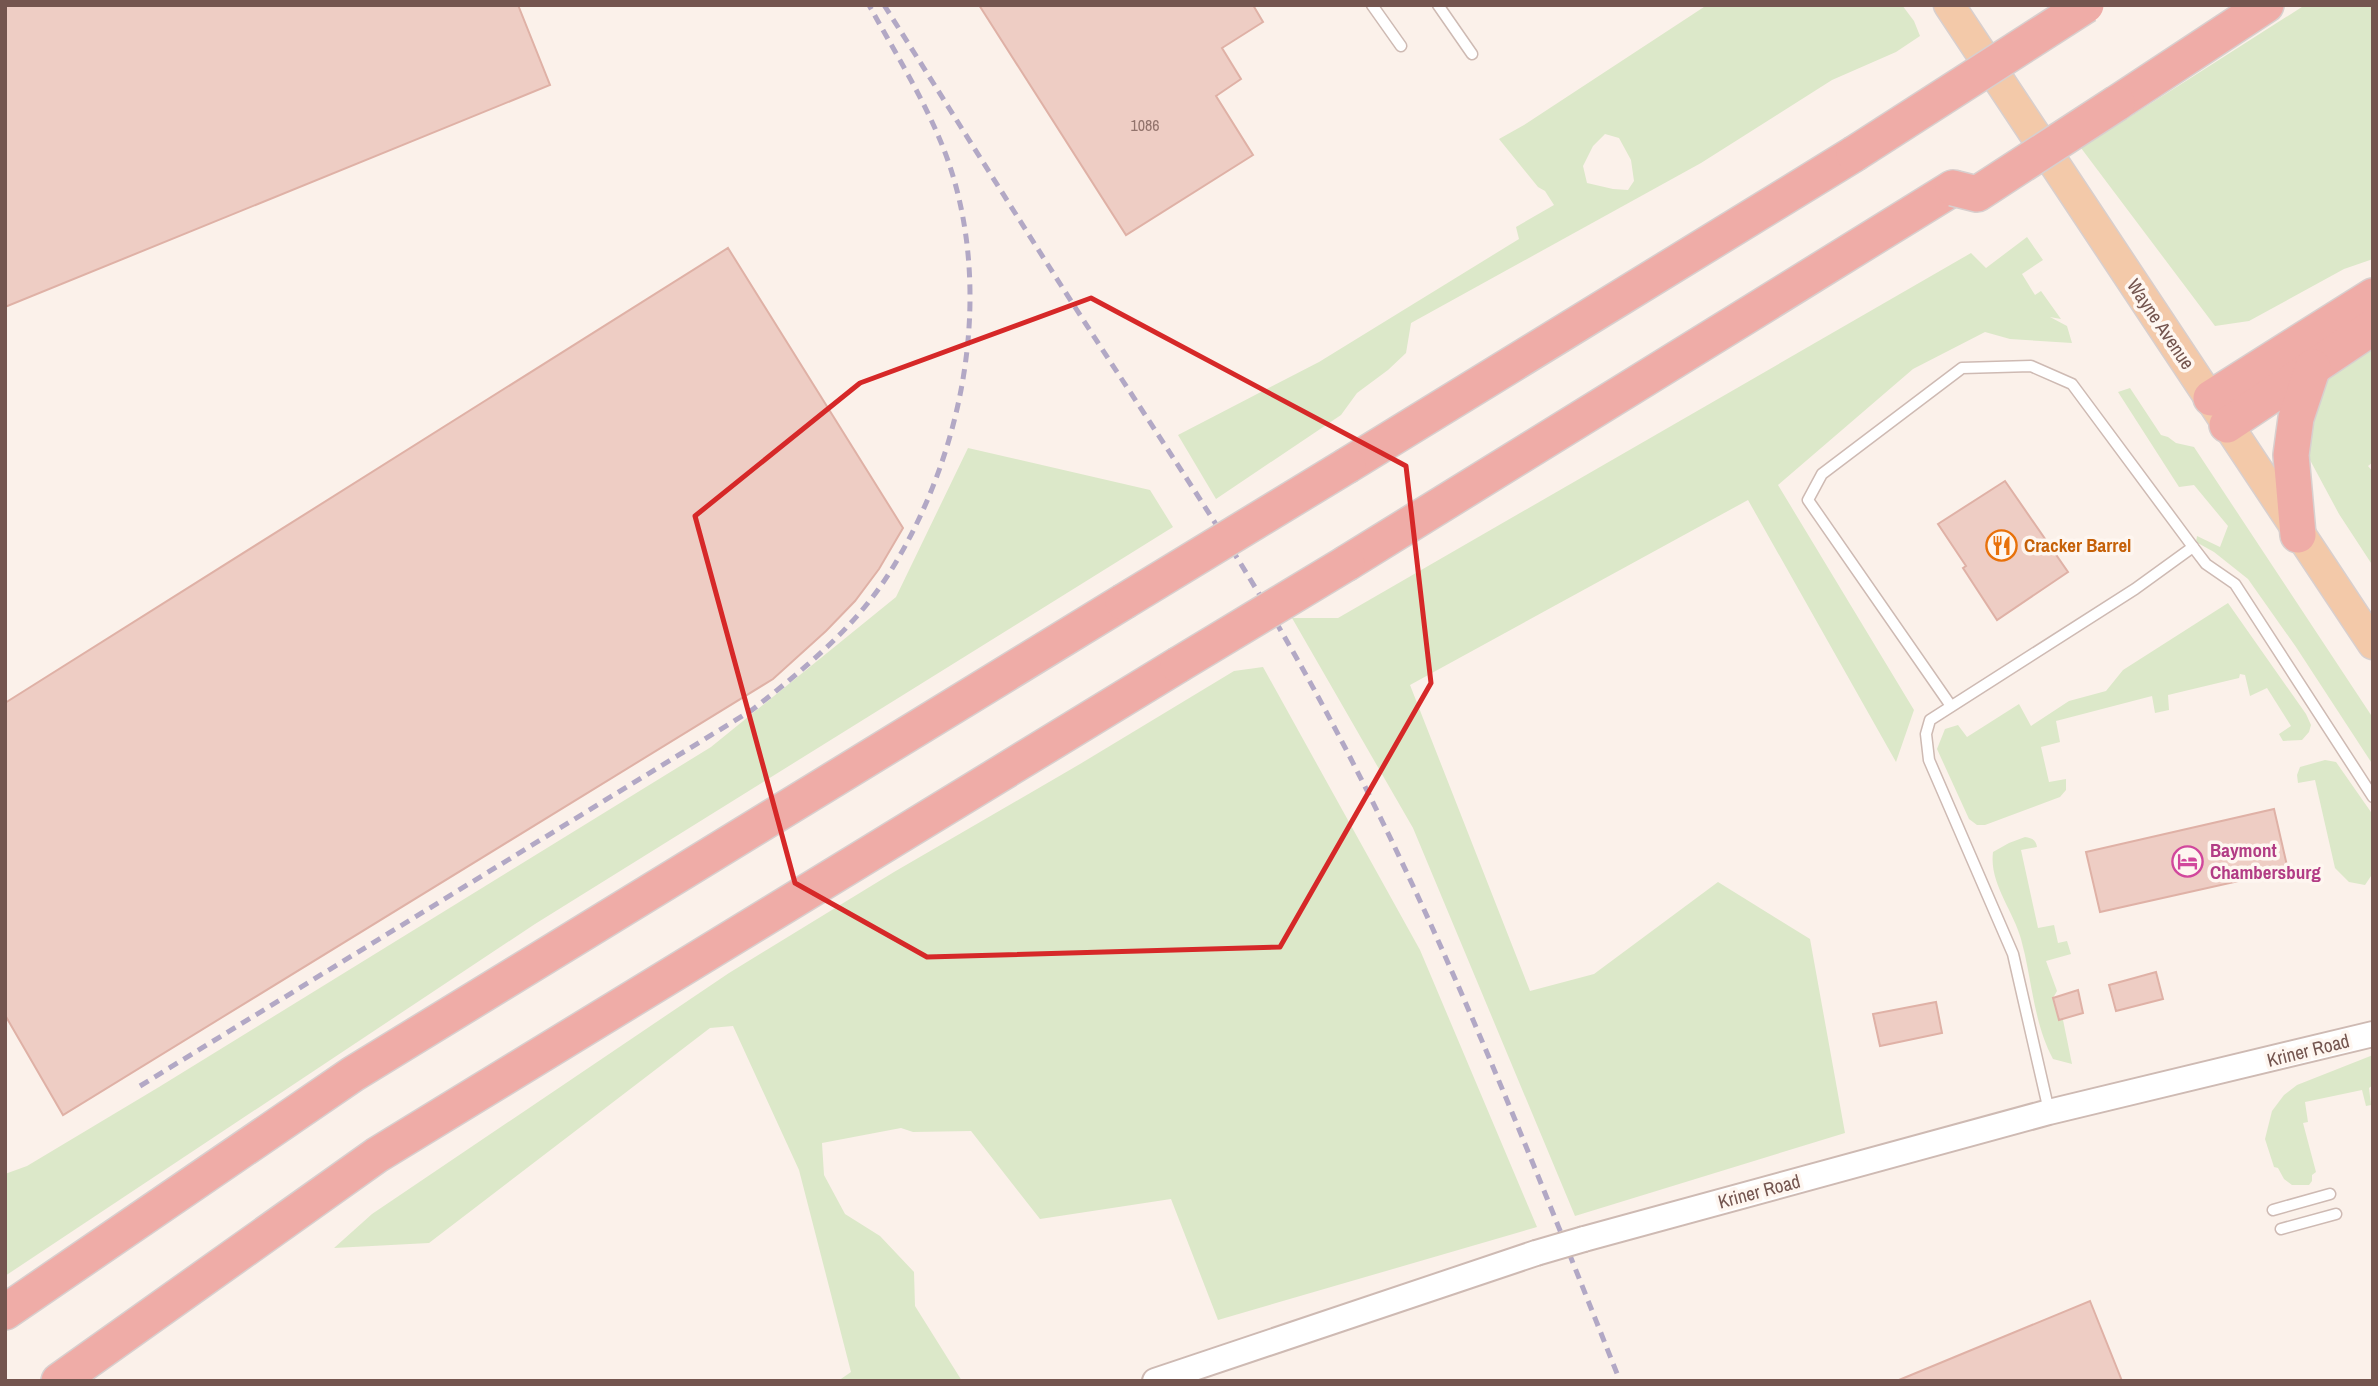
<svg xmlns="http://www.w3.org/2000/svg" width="2378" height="1386" font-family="'Archivo Narrow',sans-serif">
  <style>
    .green { fill: #dce8c9; fill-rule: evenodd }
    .building { fill: #eecdc4; stroke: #dfb1a6; stroke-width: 2 }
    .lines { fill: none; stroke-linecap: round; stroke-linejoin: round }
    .service-casing { stroke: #cebab3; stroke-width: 13 }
    .tertiary-casing { stroke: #cebab3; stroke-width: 28 }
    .primary-casing { stroke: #d8cfce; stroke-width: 33 }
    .motorway-casing { stroke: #d8cfce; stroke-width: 38 }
    .service { stroke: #fff; stroke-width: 10 }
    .tertiary { stroke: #fff; stroke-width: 24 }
    .primary { stroke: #f3c9a9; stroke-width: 30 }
    .motorway { stroke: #efaca7; stroke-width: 35 }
    .rail { stroke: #b2a8c5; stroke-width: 5; stroke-dasharray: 10 7; stroke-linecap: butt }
    .tertiary-bridge-casing { stroke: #cebab3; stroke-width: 28; stroke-linecap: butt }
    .motorway-bridge-casing { stroke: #d8cfce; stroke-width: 38; stroke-linecap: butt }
    .tertiary-bridge { stroke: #fff; stroke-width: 24 }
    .motorway-bridge { stroke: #efaca7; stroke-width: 35 }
    .marked { fill: none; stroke: #d62828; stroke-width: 5; stroke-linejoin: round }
    .labels { text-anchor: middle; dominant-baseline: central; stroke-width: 7; stroke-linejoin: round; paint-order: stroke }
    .number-label { font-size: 16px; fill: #92736c }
    .street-label { font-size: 19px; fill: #74554f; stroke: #fef6f0 }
    .food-label { font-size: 19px; font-weight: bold; fill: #c56008; stroke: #fef6f0; text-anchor: start }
    .hotel-label { font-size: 19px; font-weight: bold; fill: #b23c85; stroke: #fef6f0; text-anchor: start }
  </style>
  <rect width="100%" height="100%" fill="#fbf1ea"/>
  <g class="green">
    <path d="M1707,5H1902L1914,21L1920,36L1896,52L1832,80L1701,163L1411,323L1406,353L1388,370L1357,393L1341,415L1216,499L1178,435L1319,362L1519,239L1516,227L1554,205L1545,191L1538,187L1499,139L1524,125ZM1605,134L1619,138L1631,160L1634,181L1628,190L1613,189L1587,183L1583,166L1593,146Z"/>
    <path d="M2305,5H2373V259L2344,269L2249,321L2215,326L2081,148Z"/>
    <path d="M2027,237L2043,260L2022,274L2035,295L2041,291L2061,319L2050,317L2067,326L2072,343L2010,339L1985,332L1913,369L1778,485L1914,710L1896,762L1748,500L1410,685L1530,991L1594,974L1718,882L1810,939L1845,1133L1575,1216L1413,828L1292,618H1338L1971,253L1986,268Z"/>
    <path d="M2373,338V462L2368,466L2373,472V566L2339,514L2310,460L2302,436L2324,369Z"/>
    <path d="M2130,388L2161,435L2168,437L2176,443L2194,447L2373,718V765L2296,647L2248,579L2214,552L2196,542L2197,536L2220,547L2228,526L2194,485L2179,487L2118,392Z"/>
    <path d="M968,448L1150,490L1173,527L535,924L5,1276V1174L27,1166L159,1087L711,747L896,597Z"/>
    <path d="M2228,603L2306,714L2311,725L2309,732L2302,740L2283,741L2279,734L2291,726L2267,688L2250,696L2245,675L2240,674L2239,678L2168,695L2169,710L2155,713L2152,696L2056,721L2060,742L2041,747L2049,782L2066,779V790L2060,797L1985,825H1977L1969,819L1937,749L1945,729L1958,725L1967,737L2019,704L2031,726L2069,701L2106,691L2123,670Z"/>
    <path d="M1263,667L1420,950L1537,1227L1218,1320L1171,1199L1040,1219L971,1131L913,1132L901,1128L822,1143L824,1175L845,1214L880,1236L914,1272L915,1306L962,1381H838L851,1372L799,1170L733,1026L710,1028L429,1243L334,1248L372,1214L729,973L894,872L1080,764L1234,671Z"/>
    <path d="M2325,760L2336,762L2373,815V873L2365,885L2349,882L2335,868L2315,780L2298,783L2297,775L2300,767Z"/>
    <path d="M2025,837C2032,838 2036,840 2037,847L2021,850L2038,928L2054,925L2058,943L2067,941L2071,954L2046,961L2057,991L2053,998L2059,1020H2063L2072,1064L2053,1059C2033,1022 2032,978 2021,939C2013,910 1989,883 1993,852L2009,843Z"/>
    <path d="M2373,1055V1085L2369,1088L2371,1105L2366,1106L2362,1090L2305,1102L2308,1122L2303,1123L2316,1172L2312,1175V1181L2309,1185H2292L2284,1179L2278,1168L2274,1167L2265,1139L2272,1111L2284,1095L2297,1085Z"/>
  </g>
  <g class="building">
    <path d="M5,5H518L550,85L5,307Z"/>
    <path d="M979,5H1253L1263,22L1222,48L1241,79L1216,96L1253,155L1126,235Z"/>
    <path d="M728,248L903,528L879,569L855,601L826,631L773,679L63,1115L5,1015V703Z"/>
    <path d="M2005,481L2068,572L1997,620L1963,568L1966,566L1938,524Z"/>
    <path d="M2274,809L2288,870L2100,912L2086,852Z"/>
    <path d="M2156,972L2163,999L2116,1011L2109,985Z"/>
    <path d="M2078,990L2083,1013L2059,1020L2053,998Z"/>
    <path d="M1936,1002L1942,1033L1880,1046L1873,1014Z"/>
    <path d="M2090,1301L2122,1381H1899V1380Z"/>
  </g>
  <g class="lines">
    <defs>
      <g id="service">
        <path d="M1372,5L1401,46"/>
        <path d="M1438,5L1472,54"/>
        <path d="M1951,706L1808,500L1822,474L1962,368L2031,366L2072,384L2193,547L2206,564L2235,584L2373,797"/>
        <path d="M2049,1111L2013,954L1929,760L1926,734L1930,720L2135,589L2193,547"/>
        <path d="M2273,1210L2330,1194"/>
        <path d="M2281,1229L2336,1214"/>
      </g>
      <g id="tertiary">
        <path d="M1584,1239L2049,1112L2373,1034"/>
        <path d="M1155,1381L1536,1253"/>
      </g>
      <path id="primary" d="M1949,5L2373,644"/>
      <g id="motorway">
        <path d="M2117,103L2266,5"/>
        <path d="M2211,398L2373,296"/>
        <path d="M2227,425L2373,327"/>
        <path d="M1348,465L1854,154"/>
        <path d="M2298,535L2291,455L2296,418L2313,367"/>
        <path d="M1347,563L1953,188"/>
        <path d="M5,1312L353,1074L1123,602"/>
        <path d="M59,1381L377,1155L1178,665"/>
      </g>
    </defs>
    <use href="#service" class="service-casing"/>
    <use href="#tertiary" class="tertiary-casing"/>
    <use href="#primary" class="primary-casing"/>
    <use href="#motorway" class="motorway-casing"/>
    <use href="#service" class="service"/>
    <use href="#tertiary" class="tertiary"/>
    <use href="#primary" class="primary"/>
    <use href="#motorway" class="motorway"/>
    <g class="rail">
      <path d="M884,5C950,109 1015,214 1082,318C1154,430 1230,540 1296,657C1426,887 1522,1135 1620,1381"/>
      <path d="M140,1086L752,710C803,670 855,628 890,572C961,458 992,307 953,176C935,116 899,60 869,5"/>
    </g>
    <defs>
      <path id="tertiary-bridge" d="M1536,1253L1584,1239"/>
      <g id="motorway-bridge">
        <path d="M1854,154L2086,5"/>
        <path d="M1953,188L1977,194L2117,103"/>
        <path d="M1123,602L1348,465"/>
        <path d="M1178,665L1347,563"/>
      </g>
    </defs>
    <use href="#tertiary-bridge" class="tertiary-bridge-casing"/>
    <use href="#motorway-bridge" class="motorway-bridge-casing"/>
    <use href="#tertiary-bridge" class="tertiary-bridge"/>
    <use href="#motorway-bridge" class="motorway-bridge"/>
  </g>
  <path class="marked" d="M1091,298L1406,466L1431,683L1280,947L927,957L795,883L695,516L860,383Z"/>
  <defs>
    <symbol id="restaurant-ring" viewBox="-11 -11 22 22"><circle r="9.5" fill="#fef6f0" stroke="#e8710a" stroke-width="1.5"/><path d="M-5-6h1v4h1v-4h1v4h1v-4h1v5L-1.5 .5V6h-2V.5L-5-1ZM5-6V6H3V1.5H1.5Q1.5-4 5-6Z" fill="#e8710a"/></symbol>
    <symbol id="hotel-ring" viewBox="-11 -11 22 22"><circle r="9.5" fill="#fef6f0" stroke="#d1479c" stroke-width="1.5"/><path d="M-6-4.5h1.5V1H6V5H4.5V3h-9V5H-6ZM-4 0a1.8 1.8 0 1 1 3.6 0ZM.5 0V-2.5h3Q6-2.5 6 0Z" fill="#d1479c"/></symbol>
  </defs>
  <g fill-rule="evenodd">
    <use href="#restaurant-ring" x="1984" y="528" width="35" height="35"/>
    <use href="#hotel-ring" x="2170" y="844" width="35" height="35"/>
  </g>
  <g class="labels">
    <g class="number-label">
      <text x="1145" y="125">1086</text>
    </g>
    <g class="street-label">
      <text transform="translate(2161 324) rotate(56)">Wayne Avenue</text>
      <text transform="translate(2308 1050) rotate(-14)">Kriner Road</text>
      <text transform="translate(1759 1191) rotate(-15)">Kriner Road</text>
    </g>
    <g class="food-label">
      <text x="2024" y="545">Cracker Barrel</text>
    </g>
    <g class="hotel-label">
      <text x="2210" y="850">Baymont<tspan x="2210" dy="22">Chambersburg</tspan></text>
    </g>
  </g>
  <rect width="2378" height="1386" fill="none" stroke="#74554f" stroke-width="14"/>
</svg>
